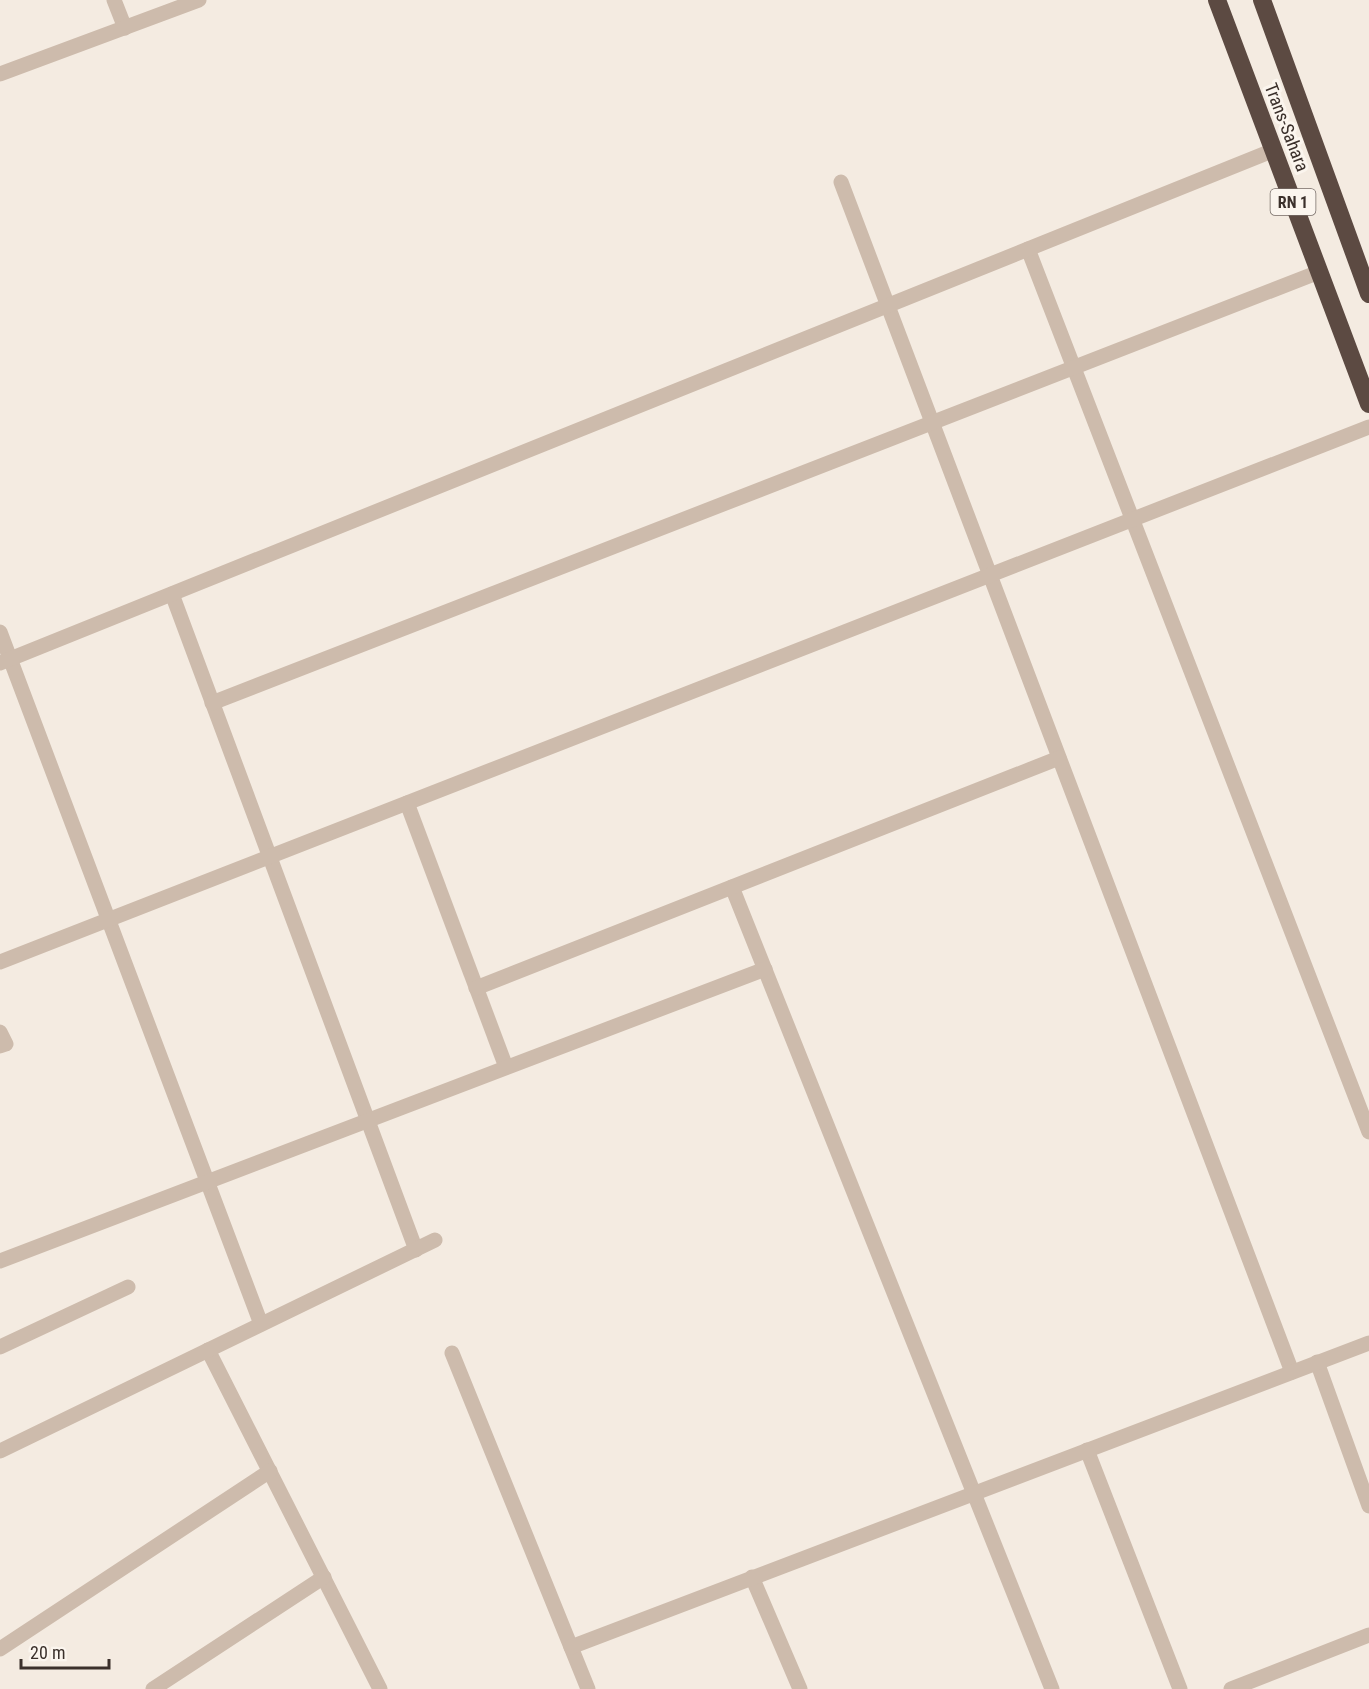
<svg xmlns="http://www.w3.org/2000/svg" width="1369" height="1689" font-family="'Roboto Condensed',sans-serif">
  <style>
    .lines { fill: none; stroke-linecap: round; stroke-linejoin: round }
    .minor { stroke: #cdbbac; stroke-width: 15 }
    .highway { stroke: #5c4a42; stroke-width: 18 }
    .labels { text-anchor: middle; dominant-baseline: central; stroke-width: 6; stroke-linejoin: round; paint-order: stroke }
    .shield { fill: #fbf5ee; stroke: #756b66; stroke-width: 1.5 }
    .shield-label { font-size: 16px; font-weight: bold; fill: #3b302b }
    .street-label { font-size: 18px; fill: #3b302b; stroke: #fbf5ee }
  </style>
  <rect width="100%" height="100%" fill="#f4ebe1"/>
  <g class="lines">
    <g class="minor">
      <path d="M114,0L125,28"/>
      <path d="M0,74L199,0"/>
      <path d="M841,182L1292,1372"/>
      <path d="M1028,249L1369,1132"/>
      <path d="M172,594L416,1250"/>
      <path d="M0,632L261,1324"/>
      <path d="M0,663L1274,150"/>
      <path d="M212,703L1319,272"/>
      <path d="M407,803L506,1067"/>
      <path d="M732,887L1052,1689"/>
      <path d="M0,962L1369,427"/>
      <path d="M476,988L1059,758"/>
      <path d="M0,1032L6,1044L0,1046"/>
      <path d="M0,1261L765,969"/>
      <path d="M0,1347L128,1287"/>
      <path d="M208,1350L380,1689"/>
      <path d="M452,1353L588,1689"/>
      <path d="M1317,1362L1369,1506"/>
      <path d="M1087,1450L1180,1689"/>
      <path d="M0,1451L435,1240"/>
      <path d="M752,1577L800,1689"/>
      <path d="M571,1647L1369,1343"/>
      <path d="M0,1649L270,1471"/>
      <path d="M153,1689L324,1577"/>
      <path d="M1231,1689L1369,1635"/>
    </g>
    <g class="highway">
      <path d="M1217,0L1369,404"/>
      <path d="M1262,0L1369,294"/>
    </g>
  </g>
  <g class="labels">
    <rect class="shield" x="1270.5" y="189" width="45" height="26" rx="4.5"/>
    <g class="shield-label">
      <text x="1293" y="202">RN 1</text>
    </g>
    <g class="street-label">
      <text transform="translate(1287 127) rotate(69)">Trans-Sahara</text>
    </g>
  </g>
  <path d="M21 1659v9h88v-9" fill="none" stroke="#3b302b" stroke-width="3"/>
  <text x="30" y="1659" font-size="18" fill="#3b302b" stroke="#fbf5ee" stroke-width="4.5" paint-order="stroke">20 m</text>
</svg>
